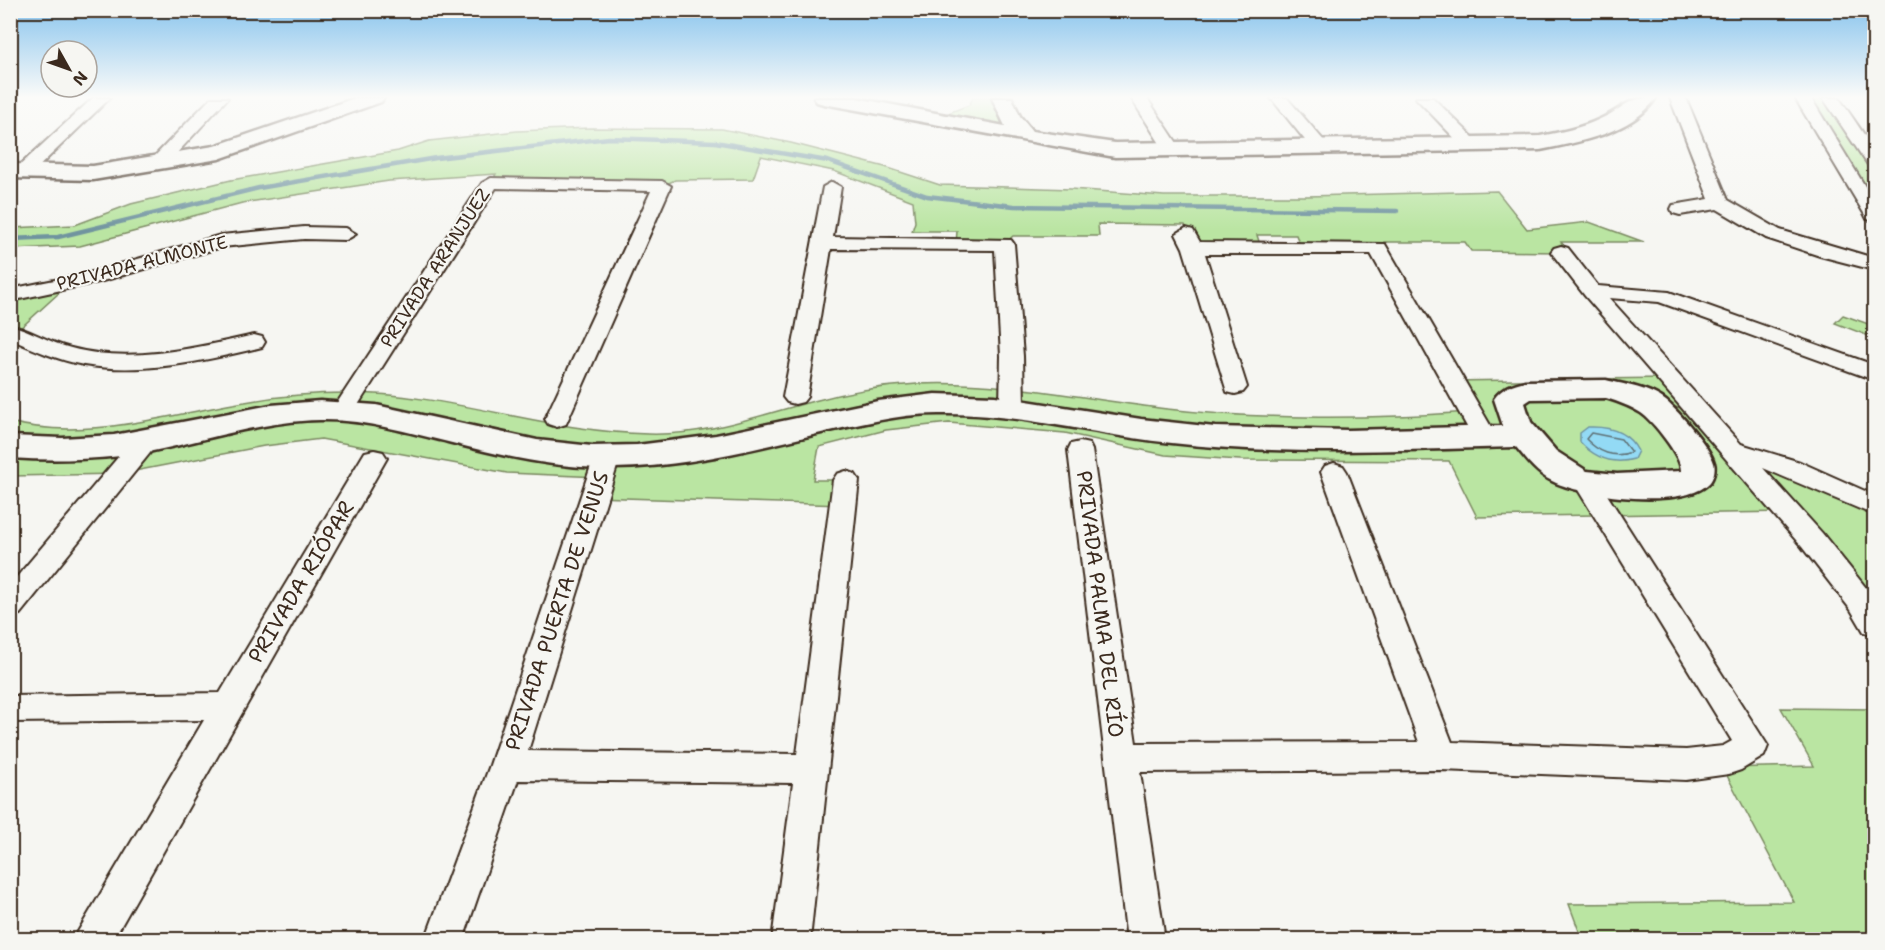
<svg xmlns="http://www.w3.org/2000/svg" width="1885" height="950" font-family="'Shantell Sans',sans-serif">
  <style>
    .green { fill: #bae5a2; stroke: #7a8860; stroke-width: 1.5 }
    .water { fill: #93daf5; stroke: #70949f; stroke-width: 1.5 }
    .lines { fill: none; stroke-linecap: round; stroke-linejoin: round }
    .shore { stroke: #5e7074; stroke-width: 1.5 }
    .stream { stroke: #70949f; stroke-width: 4.5 }
    .street-casing { stroke: #3b2a1e; stroke-width: 4 }
    .secondary-casing { stroke: #3b2a1e; stroke-width: 5 }
    .street { fill: #f6f6f2; fill-rule: evenodd }
    .secondary { fill: #f6f6f2; fill-rule: evenodd }
    .labels { text-anchor: middle; dominant-baseline: central; stroke-width: 4.5; stroke-linejoin: round; paint-order: stroke }
    .far-street-label { font-size: 18px; fill: #3b2a1e; stroke: #f6f6f2 }
    .street-label { font-size: 21px; fill: #3b2a1e; stroke: #f6f6f2 }
  </style>
  <rect width="100%" height="100%" fill="#f6f6f2"/>
  <filter id="ink" filterUnits="userSpaceOnUse"><feTurbulence type="fractalNoise" baseFrequency=".0167" numOctaves="2"/><feDisplacementMap in="SourceGraphic" scale="12" xChannelSelector="R" yChannelSelector="G"/><feConvolveMatrix kernelMatrix="1 2 1 2 8 2 1 2 1" color-interpolation-filters="sRGB"/></filter>
  <g filter="url(#ink)">
    <g class="green">
      <path d="M973,98H1002L1010,118L1025,136L933,119L969,105Z"/>
      <path d="M1803,98H1831L1874,161V215Z"/>
      <path d="M590,128L722,129L791,143L885,167L940,185L1071,189L1164,196H1307L1497,191L1527,229L1589,222L1644,242H1561L1568,251L1561,252L1471,251L1465,242H1384L1378,247L1301,248L1296,235H1257L1261,248H1193L1185,225L1098,224L1099,236H1013L1004,244H956L957,231H912L915,222L913,201L834,171L761,156L753,179L675,180L662,186L491,183L496,174L389,181L242,203L80,246L11,249V228L75,225L131,204L231,180L398,151L429,141L517,131Z"/>
      <path d="M71,282L15,333L11,331V295Z"/>
      <path d="M1843,315L1874,326V338L1835,323Z"/>
      <path d="M1666,378L1691,406L1668,408L1692,407L1786,512L1477,517L1449,461L1240,460L1165,455L1065,433L949,423L886,430L819,447L813,480H846L843,505L594,497L600,477L507,473L321,439L264,446L119,474L11,476L10,422C87,442 169,414 245,402C278,396 314,393 348,393C449,393 546,432 648,434C705,436 760,415 814,401C846,392 884,386 917,384C1001,380 1083,399 1167,409C1262,420 1375,419 1470,412L1453,381Z"/>
      <path d="M1733,451L1855,497L1874,508V603L1863,602Z"/>
      <path d="M1781,708L1874,709V939H1582L1569,904L1794,902L1723,768L1814,766Z"/>
    </g>
    <path class="water" d="M1588,427C1609,426 1628,431 1638,451L1634,459C1613,465 1595,458 1580,442V433Z"/>
    <g class="lines">
      <path class="shore" d="M1591,433L1621,439L1631,452C1614,459 1598,452 1586,439Z"/>
      <path class="stream" d="M10,239L58,237L259,188L436,158L609,138L715,142L828,161L927,196L1014,206L1397,211"/>
      <defs>
        <g id="street">
          <path d="M93,98H110L30,175H18L15,171L18,167Z"/>
          <path d="M211,98H228L163,168H151L148,164L151,160Z"/>
          <path d="M1131,98H1147L1181,149L1178,153H1166Z"/>
          <path d="M1271,98H1287L1325,142L1327,146L1325,150H1313Z"/>
          <path d="M1416,98H1433L1477,141L1479,145L1477,149H1465Z"/>
          <path d="M1670,98H1686L1728,200L1780,230L1874,258V270L1820,256L1766,238L1717,209L1680,215L1673,213L1671,209L1673,205L1709,199Z"/>
          <path d="M1795,98H1811L1874,201V221L1867,219L1865,215Z"/>
          <path d="M1823,98H1839L1874,149V166L1868,165Z"/>
          <path d="M491,178L662,181L671,186L566,424L557,427L548,424L545,419L651,191L496,188L351,416L343,419L335,416L331,411L335,406L482,183Z"/>
          <path d="M832,182L841,187L833,237L1011,240L1014,244L1023,356L1024,406L1020,411L1012,414L1004,411L1000,406L1001,356L995,250L831,249L807,397L803,402L795,404L787,402L783,397L823,187Z"/>
          <path d="M304,227L346,228L356,234L346,240L304,239L222,247L99,282L10,301V289L89,273L221,235Z"/>
          <path d="M1186,228L1193,230L1200,242L1385,244L1497,437L1494,443L1485,445L1476,443L1371,254H1205L1247,387L1243,392L1235,394L1227,392L1183,248L1176,234Z"/>
          <path d="M1561,246L1568,248L1598,286L1669,292L1874,365V380L1659,302L1609,298L1741,444L1800,462L1874,495V515L1763,468L1822,533L1871,594L1874,600V635L1864,632L1851,610L1802,547L1585,296L1551,252L1554,248Z"/>
          <path d="M10,325C31,330 50,343 71,348C130,364 196,348 254,335L262,337L265,342L262,347C205,361 142,375 84,365C58,360 35,350 10,339Z"/>
          <path d="M145,434L154,436L157,442L154,448L20,614L10,617V585L136,436Z"/>
          <path d="M1080,442L1089,444L1092,450L1136,743L1419,742L1321,472L1325,466L1334,463L1343,466L1347,472L1452,742L1686,750L1723,746L1732,741L1575,485L1579,479L1588,476L1597,479L1768,746L1764,756L1741,770L1729,774L1686,780L1441,770L1140,772L1165,940H1127L1068,450L1071,444Z"/>
          <path d="M607,449L616,451L620,457L528,751L797,754L833,480L837,474L846,471L855,474L859,480L810,940H772L793,783L518,780L463,940H425L490,765L594,457L598,451Z"/>
          <path d="M374,450L383,452L387,458L113,940H73L204,720L10,722V696L220,693L365,452Z"/>
        </g>
        <g id="secondary">
          <path d="M355,98H384L381,102L219,159L93,180L10,178V164L93,166L214,146Z"/>
          <path d="M814,98H856L1005,126L992,98H1012L1020,116L1032,131L1115,143L1540,136C1561,132 1581,128 1600,119C1626,108 1625,97 1656,98C1632,133 1579,142 1540,150L1115,157L824,104L817,102Z"/>
          <path d="M1606,380C1626,385 1650,388 1666,401C1679,412 1710,447 1714,463C1716,469 1713,480 1708,484C1683,509 1582,497 1552,481C1537,474 1527,460 1516,447C1402,450 1287,456 1172,443C1094,435 1017,412 938,414C897,414 857,425 817,434C750,450 683,467 614,468C558,469 502,456 448,442C406,432 364,419 320,420C261,421 205,441 148,452C102,460 56,461 10,458V436L62,438L114,435L271,405L320,401L376,405L537,440L592,446L637,445L716,435L878,401L935,394L995,396L1141,419L1215,427L1348,430L1503,426L1494,399C1501,388 1513,384 1525,381ZM1606,398C1619,402 1630,406 1641,413C1653,421 1682,457 1681,471L1617,474L1587,471L1556,451L1531,422L1525,403L1531,399Z"/>
        </g>
      </defs>
      <use href="#street" class="street-casing"/>
      <use href="#secondary" class="secondary-casing"/>
      <use href="#street" class="street"/>
      <use href="#secondary" class="secondary"/>
    </g>
  </g>
  <linearGradient id="sky" x2="0" y2="1"><stop stop-color="#86c3ed"/><stop offset="0.42" stop-color="#fbfbf9"/><stop offset="1" stop-color="#fbfbf9" stop-opacity="0"/></linearGradient>
  <rect width="1885" height="231" fill="url(#sky)"/>
  <g class="labels">
    <g class="far-street-label">
      <text transform="translate(142 263) rotate(-14)">PRIVADA ALMONTE</text>
      <text transform="translate(435 268) rotate(-57)">PRIVADA ARANJUEZ</text>
    </g>
    <g class="street-label">
      <text transform="translate(301 582) rotate(-59)">PRIVADA RIÓPAR</text>
      <text transform="translate(1100 604) rotate(83)">PRIVADA PALMA DEL RÍO</text>
      <text transform="translate(557 611) rotate(-72)">PRIVADA PUERTA DE VENUS</text>
    </g>
  </g>
  <rect width="1885" height="950" fill="none" stroke="#f6f6f2" stroke-width="36"/>
  <rect x="18" y="18" width="1849" height="914" fill="none" stroke="#3b2a1e" stroke-width="2" filter="url(#ink)"/>
  <g transform="translate(69 69) rotate(130)"><circle r="28" fill="#f6f6f2" stroke="#aba49d" stroke-width="1.5"/>
  <path d="M0-4.5L10 22L0 15L-10 22Z" fill="#3b2a1e"/>
  <text y="-9" font-size="16" font-weight="bold" text-anchor="middle" fill="#3b2a1e">N</text>
  </g>
</svg>
